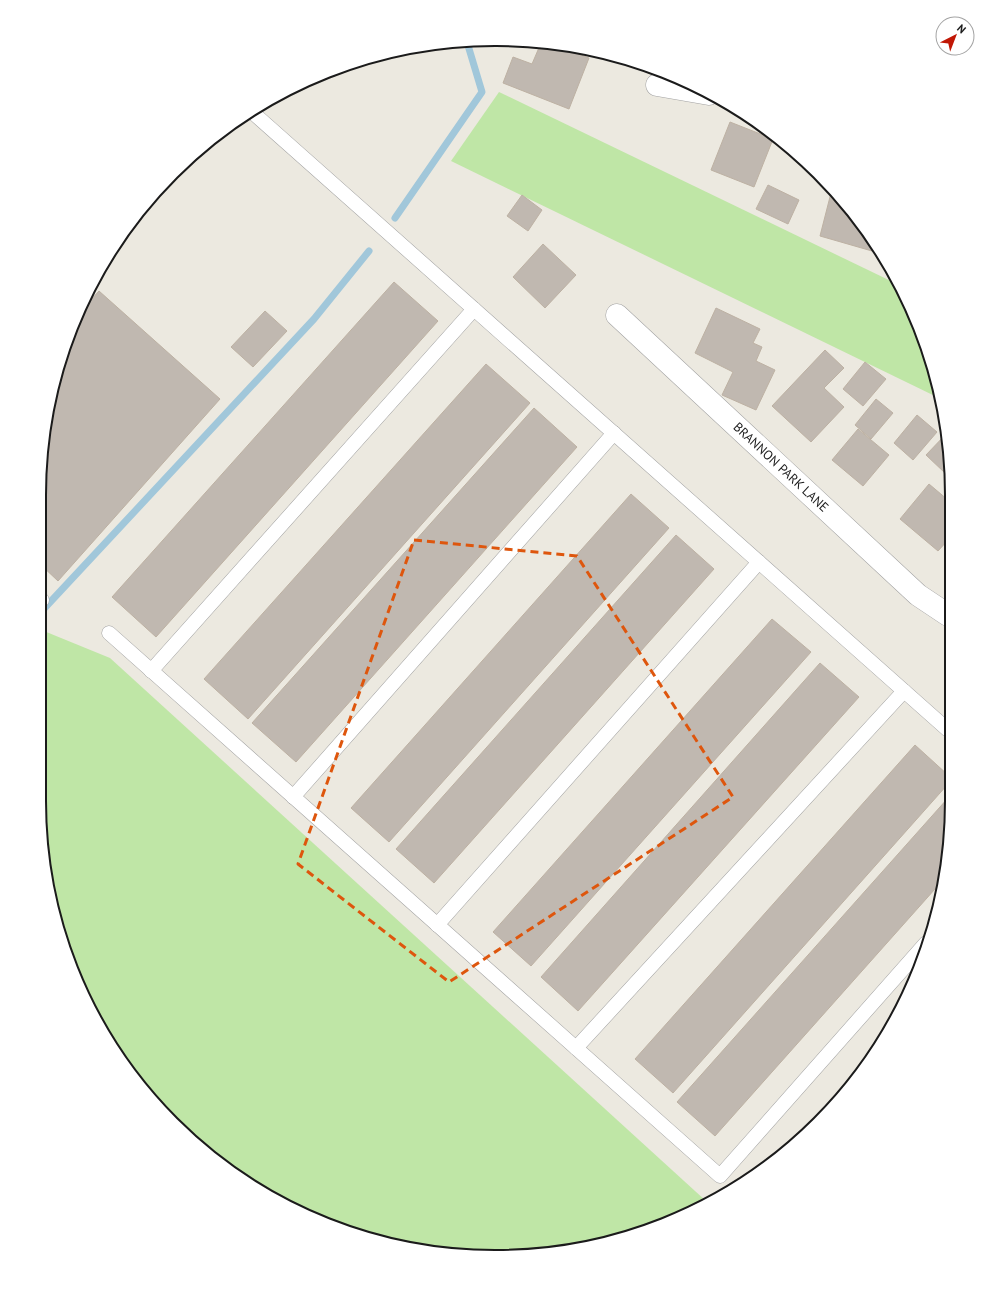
<svg xmlns="http://www.w3.org/2000/svg" width="991" height="1296" font-family="'PT Sans',sans-serif">
  <style>
    .grass { fill: #bfe6a6 }
    .lines { fill: none; stroke-linecap: round; stroke-linejoin: round }
    .stream { stroke: #a1c7da; stroke-width: 7 }
    .building { fill: #c0b8b0; stroke: #bdb1a3 }
    .service-casing { stroke: #a2a2a2; stroke-width: 15 }
    .minor-casing { stroke: #a2a2a2; stroke-width: 23 }
    .service { stroke: #fff; stroke-width: 14 }
    .minor { stroke: #fff; stroke-width: 22 }
    .marked { fill: none; stroke: #de560d; stroke-width: 3; stroke-dasharray: 8 5; stroke-linejoin: round }
    .labels { text-anchor: middle; dominant-baseline: central; stroke-width: 3; stroke-linejoin: round; paint-order: stroke }
    .street-label { font-size: 13px; fill: #1b1b1b; stroke: #fff }
    .rim { fill: none; stroke: #1b1b1b; stroke-width: 2 }
  </style>
  <rect width="100%" height="100%" fill="#ece9e0"/>
  <g class="grass">
    <path d="M499,92L895,283L928,349L939,398L451,161Z"/>
    <path d="M39,629L110,658L706,1201L642,1233L555,1253L496,1257L378,1242L267,1196L173,1123L100,1029L55,919L39,800Z"/>
  </g>
  <g class="lines">
    <g class="stream">
      <path d="M395,218L482,92L467,42"/>
      <path d="M40,613L314,319L369,251"/>
    </g>
  </g>
  <g class="building">
    <path d="M541,43L555,45L589,58L569,109L503,83L513,57L532,64Z"/>
    <path d="M730,122L773,139L754,187L711,170Z"/>
    <path d="M768,185L799,200L788,224L756,209Z"/>
    <path d="M832,189L874,241L872,251L820,236Z"/>
    <path d="M522,195L542,210L528,231L507,216Z"/>
    <path d="M543,244L576,275L545,308L513,277Z"/>
    <path d="M394,282L438,321L156,637L112,597Z"/>
    <path d="M99,291L220,399L58,581L40,564V466L55,377L79,313Z"/>
    <path d="M716,308L760,329L753,343L762,347L756,361L775,370L756,410L722,395L733,372L695,353Z"/>
    <path d="M265,311L287,331L253,367L231,347Z"/>
    <path d="M825,350L844,368L824,388L844,407L811,442L772,406Z"/>
    <path d="M865,362L886,379L863,406L843,389Z"/>
    <path d="M486,364L530,403L248,719L204,679Z"/>
    <path d="M876,399L893,413L871,439L855,425Z"/>
    <path d="M534,408L577,447L296,762L252,723Z"/>
    <path d="M917,415L937,432L913,460L894,443Z"/>
    <path d="M858,429L889,455L863,486L832,460Z"/>
    <path d="M947,433L948,470L945,473L926,455Z"/>
    <path d="M929,484L948,500V540L938,551L900,519Z"/>
    <path d="M631,494L669,528L389,842L351,808Z"/>
    <path d="M676,535L714,569L434,883L396,849Z"/>
    <path d="M772,619L811,652L531,966L493,932Z"/>
    <path d="M820,663L859,697L578,1011L541,977Z"/>
    <path d="M915,745L948,775V784L673,1093L635,1059Z"/>
    <path d="M948,798V860L943,880L715,1136L677,1102Z"/>
  </g>
  <g class="lines">
    <defs>
      <g id="service">
        <path d="M251,111L948,730"/>
        <path d="M40,598L42,600"/>
        <path d="M109,633L720,1176L926,943"/>
        <path d="M151,671L474,309"/>
        <path d="M293,797L614,433"/>
        <path d="M437,925L759,562"/>
        <path d="M576,1048L904,691"/>
      </g>
      <g id="minor">
        <path d="M657,85L709,94"/>
        <path d="M617,315L918,595L948,615"/>
      </g>
    </defs>
    <use href="#service" class="service-casing"/>
    <use href="#minor" class="minor-casing"/>
    <use href="#service" class="service"/>
    <use href="#minor" class="minor"/>
  </g>
  <path class="marked" d="M414,540L577,556L733,797L449,982L298,864Z"/>
  <g class="labels">
    <g class="street-label">
      <text transform="translate(781 467) rotate(43)">BRANNON PARK LANE</text>
    </g>
  </g>
  <path d="M0 0H991V1296H0ZM495 46H496A449 449 0 0 1 945 495V801A449 449 0 0 1 496 1250H495A449 449 0 0 1 46 801V495A449 449 0 0 1 495 46Z" fill="#fff" fill-rule="evenodd"/>
  <path class="rim" d="M495 46H496A449 449 0 0 1 945 495V801A449 449 0 0 1 496 1250H495A449 449 0 0 1 46 801V495A449 449 0 0 1 495 46Z"/>
  <g transform="translate(955 36) rotate(42)"><circle r="19" fill="#ffffff" stroke="#a4a4a4"/>
  <path d="M0-3L7 15L0 10L-7 15Z" fill="#c11705"/>
  <text y="-6" font-size="11" font-weight="bold" text-anchor="middle" fill="#1b1b1b">N</text>
  </g>
</svg>
